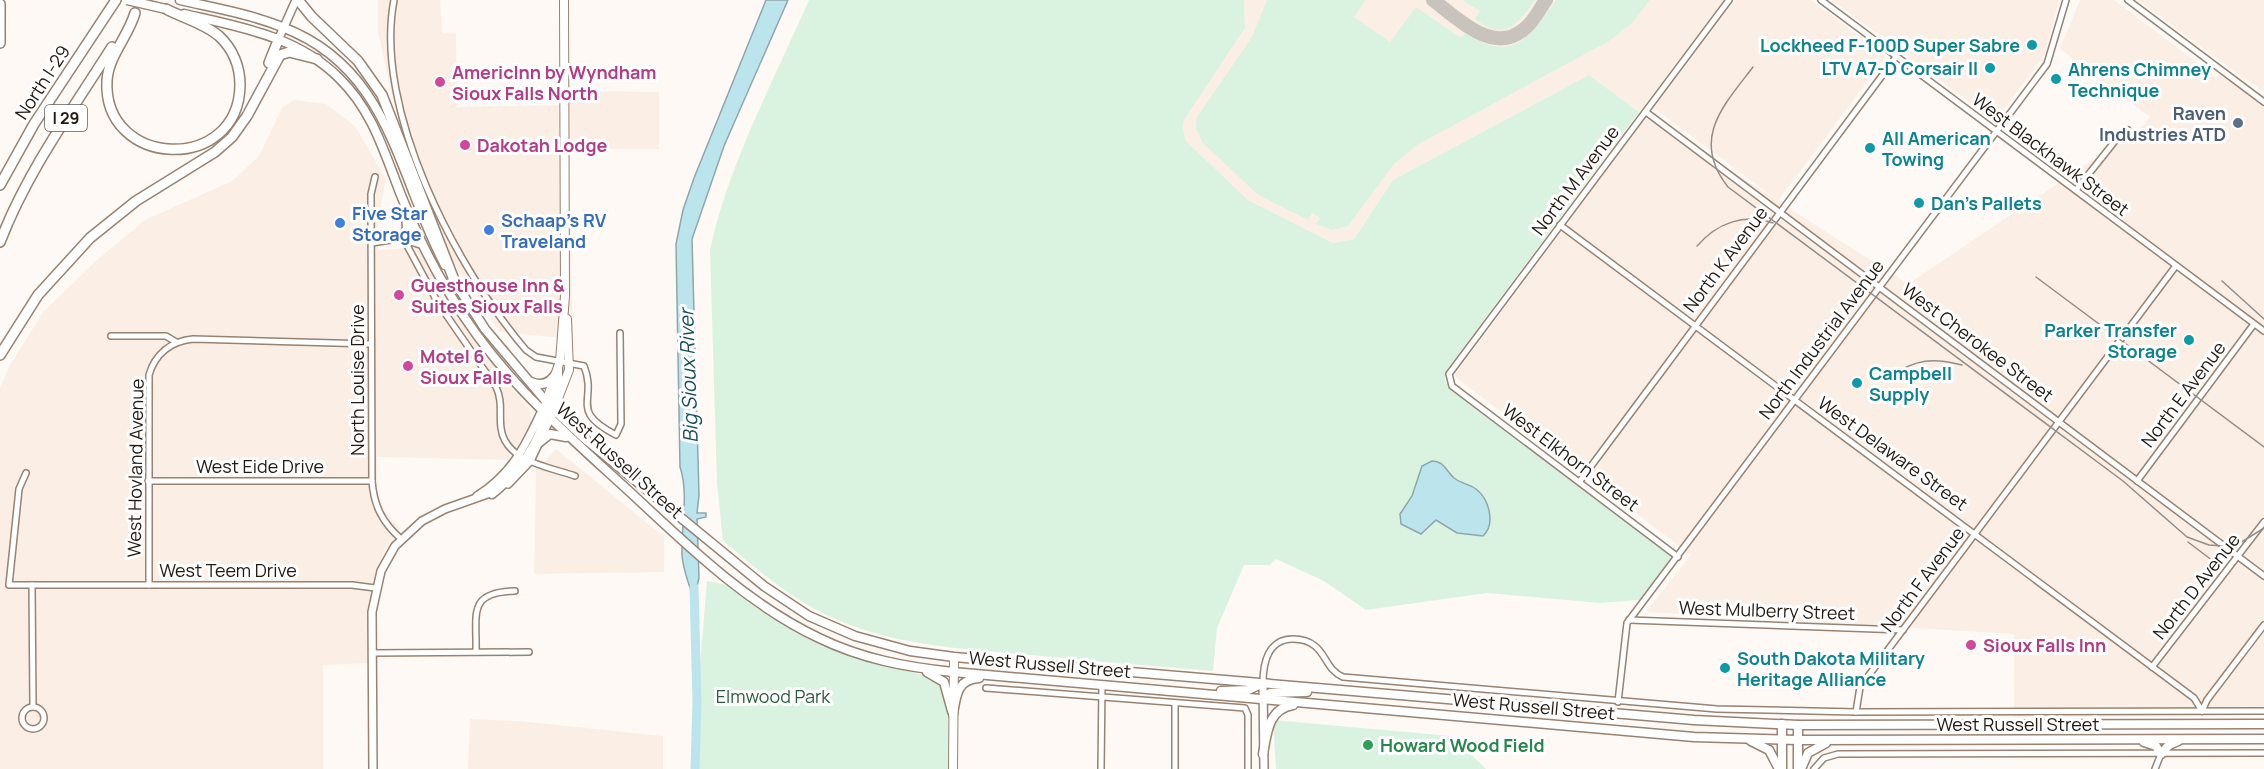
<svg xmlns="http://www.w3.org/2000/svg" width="2264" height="769" font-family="Manrope,sans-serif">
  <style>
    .built { fill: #fbefe5 }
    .green { fill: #daf3e1 }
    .water { fill: #bce4ed; stroke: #8ea7ab; stroke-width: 1.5 }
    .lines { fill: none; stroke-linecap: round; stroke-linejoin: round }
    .river { stroke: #bce4ed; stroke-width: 9 }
    .taxiway { stroke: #c9c3be; stroke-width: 14 }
    .minor-casing { stroke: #988271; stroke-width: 8 }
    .tertiary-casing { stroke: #988271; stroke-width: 10 }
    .secondary-casing { stroke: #988271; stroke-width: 10 }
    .primary-casing { stroke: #988271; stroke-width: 11 }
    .trunk-casing { stroke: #988271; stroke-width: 11 }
    .motorway-casing { stroke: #988271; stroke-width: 12 }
    .minor { stroke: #fff; stroke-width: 5 }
    .tertiary { stroke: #fff; stroke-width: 7 }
    .secondary { stroke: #fff; stroke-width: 8 }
    .primary { stroke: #fff; stroke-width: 8 }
    .trunk { stroke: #fff; stroke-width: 8 }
    .motorway { stroke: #fff; stroke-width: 9 }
    .rail { stroke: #948d87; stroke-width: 1.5 }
    .trunk-bridge-casing { stroke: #988271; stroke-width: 11; stroke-linecap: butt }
    .trunk-bridge { stroke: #fff; stroke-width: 8 }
    .culture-dot { fill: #0f9aa8; stroke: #fff; stroke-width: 2 }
    .hotel-dot { fill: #d1479c; stroke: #fff; stroke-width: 2 }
    .service-dot { fill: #5c6f8a; stroke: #fff; stroke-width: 2 }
    .shop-dot { fill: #3f7fe0; stroke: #fff; stroke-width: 2 }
    .leisure-dot { fill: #2e9e5b; stroke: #fff; stroke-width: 2 }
    .labels { text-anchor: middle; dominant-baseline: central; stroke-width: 6; stroke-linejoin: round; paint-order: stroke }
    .shield { fill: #fff; stroke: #645e59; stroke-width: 1.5 }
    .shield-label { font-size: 16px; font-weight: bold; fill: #221912 }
    .culture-label { font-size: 18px; font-weight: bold; fill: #0d838f; stroke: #fff; text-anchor: start }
    .hotel-label { font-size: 18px; font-weight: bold; fill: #b23c85; stroke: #fff; text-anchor: start }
    .street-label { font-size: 18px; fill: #221912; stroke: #fff }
    .service-label { font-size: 18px; font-weight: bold; fill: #4e5e75; stroke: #fff; text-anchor: end }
    .shop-label { font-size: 18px; font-weight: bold; fill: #366cbe; stroke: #fff; text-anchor: start }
    .park-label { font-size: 18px; fill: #2b5c3e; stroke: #fff }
    .leisure-label { font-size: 18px; font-weight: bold; fill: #27864d; stroke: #fff; text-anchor: start }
    .water-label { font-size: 20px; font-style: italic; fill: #194f5a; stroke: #fff }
  </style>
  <rect width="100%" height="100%" fill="#fef9f5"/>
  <g class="built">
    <path d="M378,0H440L442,33L456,34L457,107L569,105V91L659,92V149H569L573,339L500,332L465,283L445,247L392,95L378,32Z"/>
    <path d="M1244,0H1724L1639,112L1589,75L1393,180L1354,239L1333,243L1248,200L1186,141L1183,128L1184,120L1245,28Z"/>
    <path d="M1735,0H1811L1886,57L1778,201L1908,284L2143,126L2150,117L2060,49L2080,0H2114L2216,77L2219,75L2264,100V715L2014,717V634L1646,612L1691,555L1454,376L1644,119H1648L1777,200L1654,108Z"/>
    <path d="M1832,0H2059L2044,56L1995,121Z"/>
    <path d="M2138,0H2264V92L2197,44Z"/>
    <path d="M294,100L326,104L355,126L386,179L378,220V250L417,247L471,337L530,410L532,424L513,460L377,457L378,492L385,512L400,528L384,551L374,579L369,663L323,665V769H0V388L11,363L44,311L96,261L145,220L232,181L259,156L282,108Z"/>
    <path d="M556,449L664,537V572L534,574L536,471Z"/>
    <path d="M470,719L519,721L663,736V769H468Z"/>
  </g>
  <g class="green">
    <path d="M809,0H1244L1245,28L1184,120L1183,128L1186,141L1248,200L1333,243L1354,239L1393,180L1589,75L1639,112L1448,368L1444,379L1450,390L1648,537L1670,554L1671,558L1639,600L1600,603L1487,593L1366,610L1324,581L1276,559L1270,565H1244L1217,628L1213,671C1152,666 1092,661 1031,655C956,648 878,645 811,607C779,589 751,564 723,541L717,484L710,250C728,165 774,80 809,0Z"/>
    <path d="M1267,0H1366L1354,17L1390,42L1416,7L1461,38L1465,33C1512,64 1530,38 1556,0H1650L1632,23L1609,41L1417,145L1394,164L1348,226L1332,230L1316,224L1320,218L1312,213L1308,220L1257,194L1202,142L1196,128L1197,117L1252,37Z"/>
    <path d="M1462,0H1535C1518,24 1504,42 1475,19L1480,11Z"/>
    <path d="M707,581C744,584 784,621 817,638C857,657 902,668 944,682L953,714V769H695L697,702Z"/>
    <path d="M1273,720L1451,736L1486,769H1276Z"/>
  </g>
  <g class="water">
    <path d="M766,0H788L724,146L692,239L699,495L697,513H706V517L697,519L699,578L694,599C689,585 683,570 682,555C681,526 689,494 680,467L676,244L683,210L694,178Z"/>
    <path d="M1432,461C1444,461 1446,471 1454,478C1460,483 1469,484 1476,489C1489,499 1496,524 1483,536L1457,533L1436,520L1421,534L1401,524L1400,514L1412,496L1422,466Z"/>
  </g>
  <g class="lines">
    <path class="river" d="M694,587L697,702L695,769"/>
    <path class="taxiway" d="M1433,0C1457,18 1493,55 1523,30C1533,23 1539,10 1546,0"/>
    <defs>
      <g id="minor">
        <path d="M394,0C373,110 456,268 526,350L536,357L584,366C598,401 568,410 616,435L621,424L620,333"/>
        <path d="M1821,0L2264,331"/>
        <path d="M2128,0L2264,102"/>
        <path d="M1646,112L2264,576"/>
        <path d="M375,177L371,194L372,481C374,506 382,522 401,539"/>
        <path d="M2076,190L2119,136L2128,130"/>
        <path d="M1560,225L2194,698L2202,711"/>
        <path d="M372,243L403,238L438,303L496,387C503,401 499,414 501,428C505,462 550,467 575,476"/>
        <path d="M111,336H166L176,342"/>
        <path d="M26,473L19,489L9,585H352L375,588"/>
        <path d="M148,481H372"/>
        <path d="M1580,481L1896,57"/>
        <path d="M2137,481L2254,324"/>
        <path d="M1678,557L1452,386L1449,374L1729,0"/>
        <path d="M32,585L33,707"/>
        <path d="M149,585V375C155,354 171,341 193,339L371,344"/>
        <path d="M1629,620L1903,630"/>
        <path d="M476,652C477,614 467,592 515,591"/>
        <path d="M372,653L529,652"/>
        <path d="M2152,667L2264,522"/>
        <path d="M1263,683C1263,663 1268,639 1293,639C1301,639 1309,641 1315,646C1327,656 1327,670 1343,677L1717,709L1856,712L2264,711"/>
        <path d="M986,688L1245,708L1248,715V769"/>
        <path d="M1618,702L1627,623L2047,64L2066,0"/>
        <circle cx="33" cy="718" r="11"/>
        <path d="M2202,711L2207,700L2264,625"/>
        <path d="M1856,712L1860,687L2175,267"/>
        <path d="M1101,769L1102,685"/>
        <path d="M1175,769V704"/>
        <path d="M1814,769L1824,758L1838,754L2264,753"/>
        <path d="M2155,769L2161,754"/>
      </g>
      <g id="tertiary">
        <path d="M279,38L296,0"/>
        <path d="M508,484L530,461L550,419"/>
        <path d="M477,496C513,474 527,443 544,406"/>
        <path d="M1263,683L1264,769"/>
        <path d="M373,769L372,612L381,571L395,546L422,521L445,509L496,491"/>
      </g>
      <g id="secondary">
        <path d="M546,402L560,361L565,296L564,0"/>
        <path d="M552,414L569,370L567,319"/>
        <path d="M953,769L954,657"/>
      </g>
      <g id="primary">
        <path d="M1782,724V769"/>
        <path d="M1798,725V769"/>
      </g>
      <g id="trunk">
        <path d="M180,0C214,8 250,14 282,27C391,68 397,175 445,265"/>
        <path d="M184,14C240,27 297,36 339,78C373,111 384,152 401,195C414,228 429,260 448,291C497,375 559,427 630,492C687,545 747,604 819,638C862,659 906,667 953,672L1694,737L1798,740L2264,739"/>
        <path d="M406,215L407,228L403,238L422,244"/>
        <path d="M453,279L485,329L550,406L585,439L764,586L809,616L855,636L910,651L954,657L1694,720L1798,725L2264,724"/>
        <path d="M531,382C542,387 551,383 557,372"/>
        <path d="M550,410L558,382V369"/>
        <path d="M540,442L550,434L566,437"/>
        <path d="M492,494C518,473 540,444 546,411"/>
        <path d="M927,672L944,682L952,711"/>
        <path d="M1221,691L1248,690L1261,684"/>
        <path d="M1263,699L1270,693L1307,692"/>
        <path d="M953,714C956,696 957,679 979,678"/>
        <path d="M1751,741L1769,750L1779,769"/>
        <path d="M2144,742L2156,746L2161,754L2169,745L2178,741"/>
        <path d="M1263,754C1267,733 1268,709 1293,705"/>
        <path d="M1801,769L1808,753L1826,743"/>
      </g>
      <g id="motorway">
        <path d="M298,0L312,17L358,61L382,95L456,285"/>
        <path d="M0,4V43"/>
        <path d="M135,13C128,37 109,55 107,80C102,169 239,174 240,85C240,67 233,49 219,36C204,23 183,18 166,9"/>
        <path d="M269,63L279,38"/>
        <path d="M0,185L34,124L116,0"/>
        <path d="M0,242C27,172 72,110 112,47"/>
        <path d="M0,355L38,295L90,238L136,201L215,152L232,137L247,116L280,55L289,52L317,59"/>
      </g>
    </defs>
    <use href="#minor" class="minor-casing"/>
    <use href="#tertiary" class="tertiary-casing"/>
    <use href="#secondary" class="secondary-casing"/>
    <use href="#primary" class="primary-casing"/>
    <use href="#trunk" class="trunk-casing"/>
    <use href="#motorway" class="motorway-casing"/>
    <use href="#minor" class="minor"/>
    <use href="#tertiary" class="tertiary"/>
    <use href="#secondary" class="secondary"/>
    <use href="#primary" class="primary"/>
    <use href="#trunk" class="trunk"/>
    <use href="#motorway" class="motorway"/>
    <g class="rail">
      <path d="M1753,67C1724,105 1690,139 1728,187L2123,481L2187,537L2209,545L2224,546L2240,543L2264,528"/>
      <path d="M1697,246C1717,223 1744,213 1773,223"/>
      <path d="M2036,277L2264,447"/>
      <path d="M2222,281L2264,319"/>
      <path d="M1892,377C1914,358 1935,358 1962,365"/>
      <path d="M2188,542L2217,564"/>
    </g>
    <defs>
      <path id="trunk-bridge" d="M127,0L166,9"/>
    </defs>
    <use href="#trunk-bridge" class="trunk-bridge-casing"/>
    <use href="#trunk-bridge" class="trunk-bridge"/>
  </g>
  <g class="culture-dot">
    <circle cx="2032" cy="45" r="6"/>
    <circle cx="1990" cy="68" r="6"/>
    <circle cx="2056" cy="79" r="6"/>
    <circle cx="1870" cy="148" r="6"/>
    <circle cx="1919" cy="203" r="6"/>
    <circle cx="2189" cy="340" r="6"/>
    <circle cx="1857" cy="383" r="6"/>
    <circle cx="1725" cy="668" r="6"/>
  </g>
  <g class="hotel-dot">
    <circle cx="440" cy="82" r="6"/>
    <circle cx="465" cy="145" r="6"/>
    <circle cx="399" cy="295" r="6"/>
    <circle cx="408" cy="366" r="6"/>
    <circle cx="1971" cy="645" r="6"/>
  </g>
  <circle class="service-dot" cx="2238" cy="123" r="6"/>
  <g class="shop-dot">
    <circle cx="340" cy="223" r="6"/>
    <circle cx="489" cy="230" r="6"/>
  </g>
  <circle class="leisure-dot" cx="1368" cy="745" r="6"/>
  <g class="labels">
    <rect class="shield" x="45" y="105" width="42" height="26" rx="4.5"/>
    <g class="shield-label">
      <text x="66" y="118">I 29</text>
    </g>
    <g class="culture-label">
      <text x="2020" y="45" text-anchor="end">Lockheed F-100D Super Sabre</text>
      <text x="1978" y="68" text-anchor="end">LTV A7-D Corsair II</text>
      <text x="2068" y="69">Ahrens Chimney<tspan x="2068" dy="21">Technique</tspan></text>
      <text x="1882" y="138">All American<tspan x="1882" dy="21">Towing</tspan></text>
      <text x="1931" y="203">Dan's Pallets</text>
      <text x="2177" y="330" text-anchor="end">Parker Transfer<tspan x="2177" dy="21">Storage</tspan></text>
      <text x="1869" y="373">Campbell<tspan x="1869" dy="21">Supply</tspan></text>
      <text x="1737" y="658">South Dakota Military<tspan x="1737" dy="21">Heritage Alliance</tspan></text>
    </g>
    <g class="hotel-label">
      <text x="452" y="72">AmericInn by Wyndham<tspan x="452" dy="21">Sioux Falls North</tspan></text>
      <text x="477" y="145">Dakotah Lodge</text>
      <text x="411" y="285">Guesthouse Inn &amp;<tspan x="411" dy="21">Suites Sioux Falls</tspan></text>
      <text x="420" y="356">Motel 6<tspan x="420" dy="21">Sioux Falls</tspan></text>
      <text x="1983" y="645">Sioux Falls Inn</text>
    </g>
    <g class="street-label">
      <text transform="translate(42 82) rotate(-57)">North I-29</text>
      <text transform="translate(2051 154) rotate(37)">West Blackhawk Street</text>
      <text transform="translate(1575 180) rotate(-53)">North M Avenue</text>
      <text transform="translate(1725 259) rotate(-53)">North K Avenue</text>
      <text transform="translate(1821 339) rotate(-53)">North Industrial Avenue</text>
      <text transform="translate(1978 342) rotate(37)">West Cherokee Street</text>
      <text transform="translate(357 380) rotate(-90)">North Louise Drive</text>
      <text transform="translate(2183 394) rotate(-53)">North E Avenue</text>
      <text transform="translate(1893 453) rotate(36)">West Delaware Street</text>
      <text transform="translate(1571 457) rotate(37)">West Elkhorn Street</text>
      <text transform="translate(620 460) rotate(42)">West Russell Street</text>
      <text x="260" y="466">West Eide Drive</text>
      <text transform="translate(135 468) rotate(-89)">West Hovland Avenue</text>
      <text x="228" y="570">West Teem Drive</text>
      <text transform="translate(1922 579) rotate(-53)">North F Avenue</text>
      <text transform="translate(2196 586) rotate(-52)">North D Avenue</text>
      <text transform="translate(1767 610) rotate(2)">West Mulberry Street</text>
      <text transform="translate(1050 664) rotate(5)">West Russell Street</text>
      <text transform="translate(1534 706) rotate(5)">West Russell Street</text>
      <text x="2018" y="724">West Russell Street</text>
    </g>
    <g class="service-label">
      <text x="2226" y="113">Raven<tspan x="2226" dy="21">Industries ATD</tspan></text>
    </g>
    <g class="shop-label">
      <text x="352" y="213">Five Star<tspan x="352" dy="21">Storage</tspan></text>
      <text x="501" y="220">Schaap's RV<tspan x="501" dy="21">Traveland</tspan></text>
    </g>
    <g class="park-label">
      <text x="773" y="696">Elmwood Park</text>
    </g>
    <g class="leisure-label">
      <text x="1380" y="745">Howard Wood Field</text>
    </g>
    <g class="water-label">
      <text transform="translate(688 376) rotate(-92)">Big Sioux River</text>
    </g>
  </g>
</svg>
